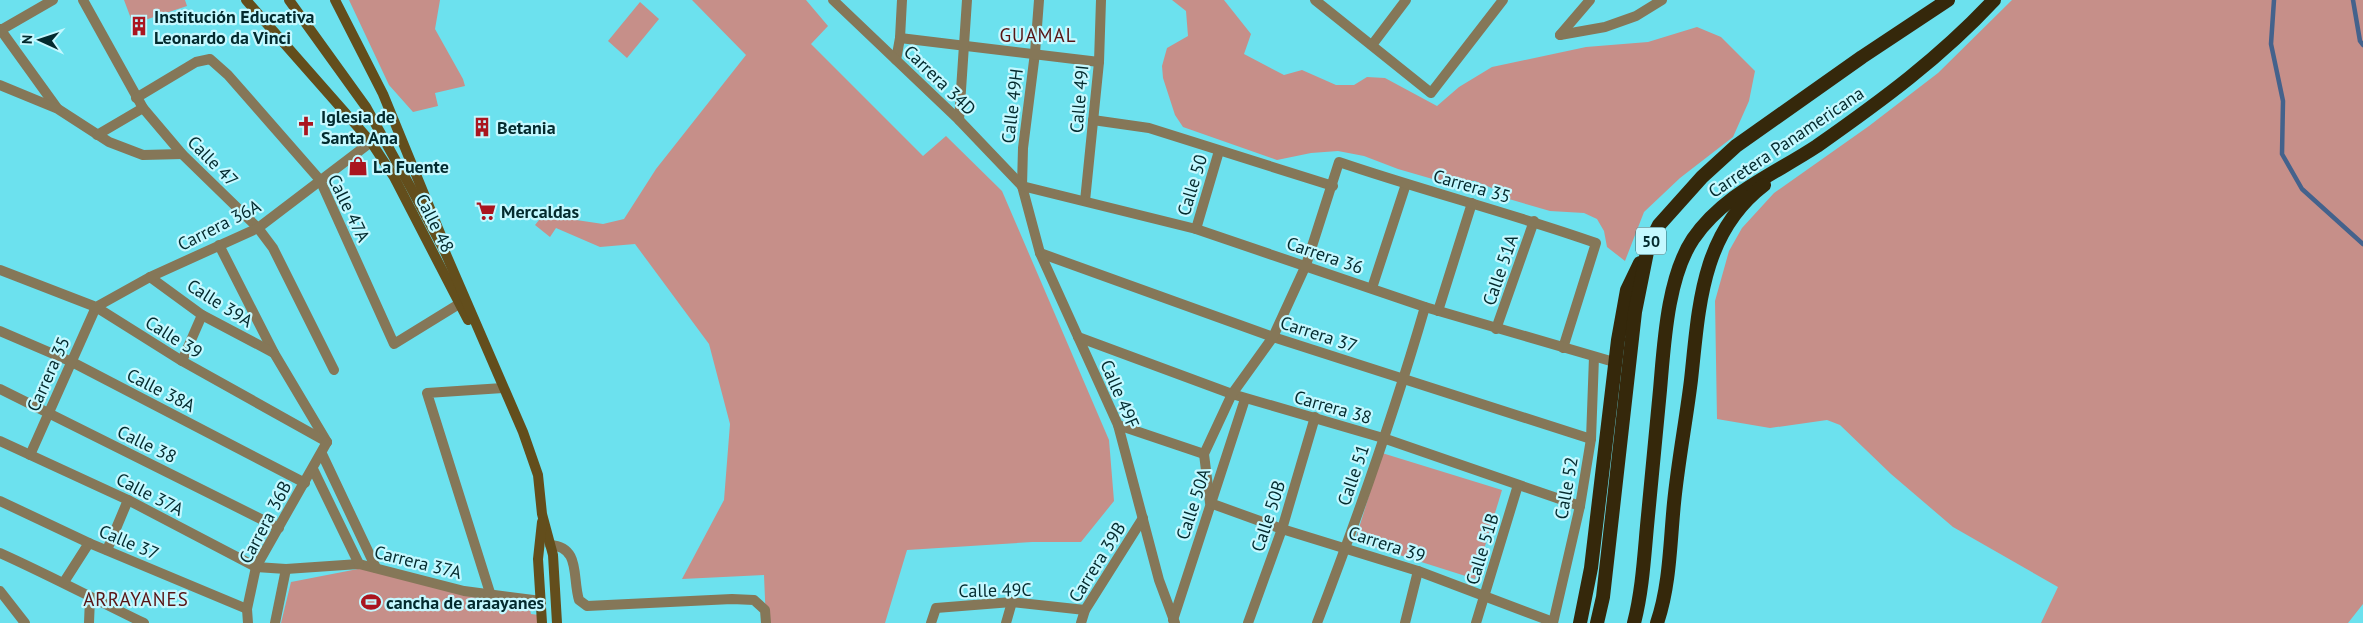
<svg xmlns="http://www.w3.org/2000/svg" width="2363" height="623" font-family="'PT Sans',sans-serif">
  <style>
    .green { fill: #c68f89 }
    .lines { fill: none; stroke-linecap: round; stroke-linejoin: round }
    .stream { stroke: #44628c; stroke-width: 4.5 }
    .minor { stroke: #857758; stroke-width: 10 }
    .tertiary { stroke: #857758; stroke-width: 10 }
    .secondary { stroke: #634e1c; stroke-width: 10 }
    .trunk { stroke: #35280b; stroke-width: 14 }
    .labels { text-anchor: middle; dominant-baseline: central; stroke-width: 4.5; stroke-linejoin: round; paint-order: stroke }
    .shield { fill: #c4f8ff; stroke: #3d686d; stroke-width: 1 }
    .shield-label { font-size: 16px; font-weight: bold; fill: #032a2e }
    .poi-label { font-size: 18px; font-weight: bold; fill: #032a2e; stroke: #c4f8ff; text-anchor: start }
    .street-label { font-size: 18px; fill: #032a2e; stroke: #c4f8ff }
    .neighbourhood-label { font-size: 19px; letter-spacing: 1px; fill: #581414; stroke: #c4f8ff }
  </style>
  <rect width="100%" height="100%" fill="#6ce1ee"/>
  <g class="green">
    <path d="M124,0H185L187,6L133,24Z"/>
    <path d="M349,0H440L435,29L463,79L465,86L435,93L438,106L413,112L389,85Z"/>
    <path d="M692,0H806L828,26L811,44L923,156L946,136L1002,191L1109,440L1114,501L1081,542H1032L907,550L885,623H766L764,575L682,579L724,500L730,424L709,344L635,244L600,247L556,228L550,237L535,225L543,215L603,224L624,219L656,169L746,55Z"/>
    <path d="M1172,0H1224L1251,34L1244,54L1284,75L1302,70L1336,85H1354L1367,77L1385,78L1437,106L1459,87L1492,67L1586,47L1648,42L1697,27L1721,37L1755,71L1749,101L1733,137L1680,178L1644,212L1625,261L1607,247L1604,231L1597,219L1584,213L1550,211L1509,199L1494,189L1475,181L1436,180L1398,169L1364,156L1338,151L1311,153L1277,160L1183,127L1175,115L1163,78L1162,66L1167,48L1188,36L1186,11Z"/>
    <path d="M2012,0H2363V604L2348,623H2041L2058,587L1953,527L1891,474L1840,425L1827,420L1770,428L1717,419L1715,301L1729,251L1742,228L1774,193L1869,126L1938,73Z"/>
    <path d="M640,2L659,19L627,58L608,41Z"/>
    <path d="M1382,453L1502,490L1475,579L1355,541Z"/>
    <path d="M363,568L473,597L529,606L531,614L539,615L538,623H281L291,582Z"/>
  </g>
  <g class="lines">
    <g class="stream">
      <path d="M2274,0L2271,44L2283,101L2282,154L2302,189L2363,244"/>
      <path d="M2353,0L2360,41L2363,45"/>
    </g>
    <g class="minor">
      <path d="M83,0L143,108L182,154L258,228L273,248L334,370"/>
      <path d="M1039,0L1035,53L1023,148L1022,186L1040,253L1118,425L1159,580L1175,623"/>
      <path d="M1315,0L1431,93L1503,0"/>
      <path d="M0,29L57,108"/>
      <path d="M1,30L53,0"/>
      <path d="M1560,35L1605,27L1636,16L1662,0"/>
      <path d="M1560,35L1590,0"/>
      <path d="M900,38L1099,62"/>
      <path d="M1372,45L1406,0"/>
      <path d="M896,60L900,38L902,0"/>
      <path d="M0,85L58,109L109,142L143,155L182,154"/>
      <path d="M136,98L196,62L210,59L228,75L320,180L394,344L459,304"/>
      <path d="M959,120L967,0"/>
      <path d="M1093,120L1149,128L1333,186"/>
      <path d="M97,135L143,108"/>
      <path d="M1085,201L1099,62L1101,0"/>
      <path d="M1196,229L1219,151"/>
      <path d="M219,245L274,353L327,442"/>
      <path d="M1040,253L1273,337L1591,439"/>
      <path d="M150,277L202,315L274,353"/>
      <path d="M1372,288L1406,184"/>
      <path d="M1438,311L1472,203"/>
      <path d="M1496,329L1534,221"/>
      <path d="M0,331L72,362L305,483"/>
      <path d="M1078,337L1232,394L1383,438L1580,506"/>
      <path d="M182,361L202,315"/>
      <path d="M0,389L279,528"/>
      <path d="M1118,425L1204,454"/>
      <path d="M0,441L128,500L256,567L286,569L359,564L464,591L541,601"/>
      <path d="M322,454L376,568"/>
      <path d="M30,455L96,307L182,361L327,442"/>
      <path d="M313,469L359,564"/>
      <path d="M0,501L89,543L247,609"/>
      <path d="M550,545C581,547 572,577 579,600L587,606L732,599L754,600L765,610L766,623"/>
      <path d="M107,550L128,500"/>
      <path d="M0,553C49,575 96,600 144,623"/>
      <path d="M64,582L89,543"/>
      <path d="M0,591L25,623"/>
      <path d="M491,596L427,393L503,388"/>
      <path d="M1173,620L1245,399"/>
      <path d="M1553,622L1418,571L1282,529L1210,503L1204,454L1232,394L1273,337L1306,265L1339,162C1424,191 1511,213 1596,243L1563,348"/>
      <path d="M89,623L90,598"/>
      <path d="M248,623L247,609L256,567L327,442"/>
      <path d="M275,623L286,569"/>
      <path d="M931,623L936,608L1012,602L1085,610"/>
      <path d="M1006,623L1012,602"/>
      <path d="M1081,623L1085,610L1143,518"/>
      <path d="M1248,623L1282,529L1315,417"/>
      <path d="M1317,623C1357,519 1394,414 1425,307"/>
      <path d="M1405,623L1418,571"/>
      <path d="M1476,623L1518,485"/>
      <path d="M1553,623L1580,506L1591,439L1594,357"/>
    </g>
    <g class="tertiary">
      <path d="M833,0L959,120L1022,186L1196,229L1425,307L1614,362"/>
      <path d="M0,270L96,307L150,277L258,228L371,142"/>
    </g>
    <g class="secondary">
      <path d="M246,0L371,142L394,177L468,320"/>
      <path d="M289,0L366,107L411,188L445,252L523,432L538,475L542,514L553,555L557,623"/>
      <path d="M335,0L383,94L442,238"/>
      <path d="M542,522L538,559L542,623"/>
    </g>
    <g class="trunk">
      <path d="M1580,623L1591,568L1618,340L1627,290L1640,263"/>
      <path d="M1597,623L1603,597L1635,312L1648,247L1659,225L1702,177L1736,146L1862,57L1948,0"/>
      <path d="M1634,623C1642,592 1644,559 1647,526C1651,481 1656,436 1660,390C1664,345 1667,278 1693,239C1724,194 1773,175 1817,146C1881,101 1940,58 1994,0"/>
      <path d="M1657,623C1670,585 1670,543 1674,503C1678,462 1686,421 1691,380C1699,307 1701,233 1764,185"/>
    </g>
  </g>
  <defs>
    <symbol id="building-bare" viewBox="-9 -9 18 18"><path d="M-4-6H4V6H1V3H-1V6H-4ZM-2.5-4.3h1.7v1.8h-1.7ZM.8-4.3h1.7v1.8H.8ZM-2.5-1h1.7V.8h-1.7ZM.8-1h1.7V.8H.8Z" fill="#aa151f" stroke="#c4f8ff" stroke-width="2.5" paint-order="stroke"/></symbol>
    <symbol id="church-bare" viewBox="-9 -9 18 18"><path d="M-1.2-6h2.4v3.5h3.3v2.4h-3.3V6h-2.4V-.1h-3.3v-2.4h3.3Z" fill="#aa151f" stroke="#c4f8ff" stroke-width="2.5" paint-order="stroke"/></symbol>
    <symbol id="shop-bare" viewBox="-9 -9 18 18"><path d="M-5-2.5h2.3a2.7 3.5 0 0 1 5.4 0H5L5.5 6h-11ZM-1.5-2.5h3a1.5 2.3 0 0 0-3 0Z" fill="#aa151f" stroke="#c4f8ff" stroke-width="2.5" paint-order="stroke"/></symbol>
    <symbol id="supermarket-bare" viewBox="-9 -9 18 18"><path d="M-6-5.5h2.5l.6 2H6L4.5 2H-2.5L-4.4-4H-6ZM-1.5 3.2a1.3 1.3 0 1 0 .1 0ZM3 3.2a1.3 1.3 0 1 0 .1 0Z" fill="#aa151f" stroke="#c4f8ff" stroke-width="2.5" paint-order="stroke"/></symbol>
    <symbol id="stadium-bare" viewBox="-9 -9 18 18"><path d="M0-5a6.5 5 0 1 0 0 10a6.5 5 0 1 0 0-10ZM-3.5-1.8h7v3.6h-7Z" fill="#aa151f" stroke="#c4f8ff" stroke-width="2.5" paint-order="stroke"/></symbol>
  </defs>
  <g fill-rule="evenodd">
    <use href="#building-bare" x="125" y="12" width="28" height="28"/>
    <use href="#church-bare" x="292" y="112" width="28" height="28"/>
    <use href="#building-bare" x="468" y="113" width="28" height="28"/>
    <use href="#shop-bare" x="344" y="152" width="28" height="28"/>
    <use href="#supermarket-bare" x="472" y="197" width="28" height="28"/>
    <use href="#stadium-bare" x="357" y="588" width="28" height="28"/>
  </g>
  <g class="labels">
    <rect class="shield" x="1636" y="227.5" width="30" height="27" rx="4"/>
    <g class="shield-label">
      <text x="1651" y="241">50</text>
    </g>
    <g class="poi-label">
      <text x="154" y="16">Institución Educativa<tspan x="154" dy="21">Leonardo da Vinci</tspan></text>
      <text x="321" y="116">Iglesia de<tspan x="321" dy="21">Santa Ana</tspan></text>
      <text x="497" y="127">Betania</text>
      <text x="373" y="166">La Fuente</text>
      <text x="501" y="211">Mercaldas</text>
      <text x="386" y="602">cancha de araayanes</text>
    </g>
    <g class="street-label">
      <text transform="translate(940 80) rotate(44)">Carrera 34D</text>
      <text transform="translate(1079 99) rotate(-85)">Calle 49I</text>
      <text transform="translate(1012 106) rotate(-83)">Calle 49H</text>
      <text transform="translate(1786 142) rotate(-34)">Carretera Panamericana</text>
      <text transform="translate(213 161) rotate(45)">Calle 47</text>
      <text transform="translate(1192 185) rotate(-73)">Calle 50</text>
      <text transform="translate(1472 186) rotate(16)">Carrera 35</text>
      <text transform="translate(349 208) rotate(64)">Calle 47A</text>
      <text transform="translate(435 223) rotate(63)">Calle 48</text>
      <text transform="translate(219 225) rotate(-27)">Carrera 36A</text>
      <text transform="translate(1325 255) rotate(19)">Carrera 36</text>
      <text transform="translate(1500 270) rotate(-71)">Calle 51A</text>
      <text transform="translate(220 303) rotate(32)">Calle 39A</text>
      <text transform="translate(1319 334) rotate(18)">Carrera 37</text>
      <text transform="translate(174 337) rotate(32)">Calle 39</text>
      <text transform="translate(48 374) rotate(-66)">Carrera 35</text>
      <text transform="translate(161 390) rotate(27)">Calle 38A</text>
      <text transform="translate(1120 394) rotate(67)">Calle 49F</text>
      <text transform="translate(1333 407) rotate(16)">Carrera 38</text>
      <text transform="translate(147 444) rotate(26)">Calle 38</text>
      <text transform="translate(1353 475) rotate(-71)">Calle 51</text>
      <text transform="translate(1566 488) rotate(-80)">Calle 52</text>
      <text transform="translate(150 494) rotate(27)">Calle 37A</text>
      <text transform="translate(1193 504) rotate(-72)">Calle 50A</text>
      <text transform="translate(1268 516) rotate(-72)">Calle 50B</text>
      <text transform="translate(265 522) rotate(-62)">Carrera 36B</text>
      <text transform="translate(129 542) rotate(23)">Calle 37</text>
      <text transform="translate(1387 544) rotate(18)">Carrera 39</text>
      <text transform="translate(1482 549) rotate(-73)">Calle 51B</text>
      <text transform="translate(418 562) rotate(14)">Carrera 37A</text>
      <text transform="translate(1097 562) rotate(-58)">Carrera 39B</text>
      <text transform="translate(995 590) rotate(-1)">Calle 49C</text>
    </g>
    <g class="neighbourhood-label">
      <text x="1038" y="35">GUAMAL</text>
      <text x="136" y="599">ARRAYANES</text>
    </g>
  </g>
  <g transform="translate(40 40) rotate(273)" stroke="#c4f8ff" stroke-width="4" paint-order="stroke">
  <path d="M0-4L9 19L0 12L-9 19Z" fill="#032a2e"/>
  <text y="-8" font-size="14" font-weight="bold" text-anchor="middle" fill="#032a2e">N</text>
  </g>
</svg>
